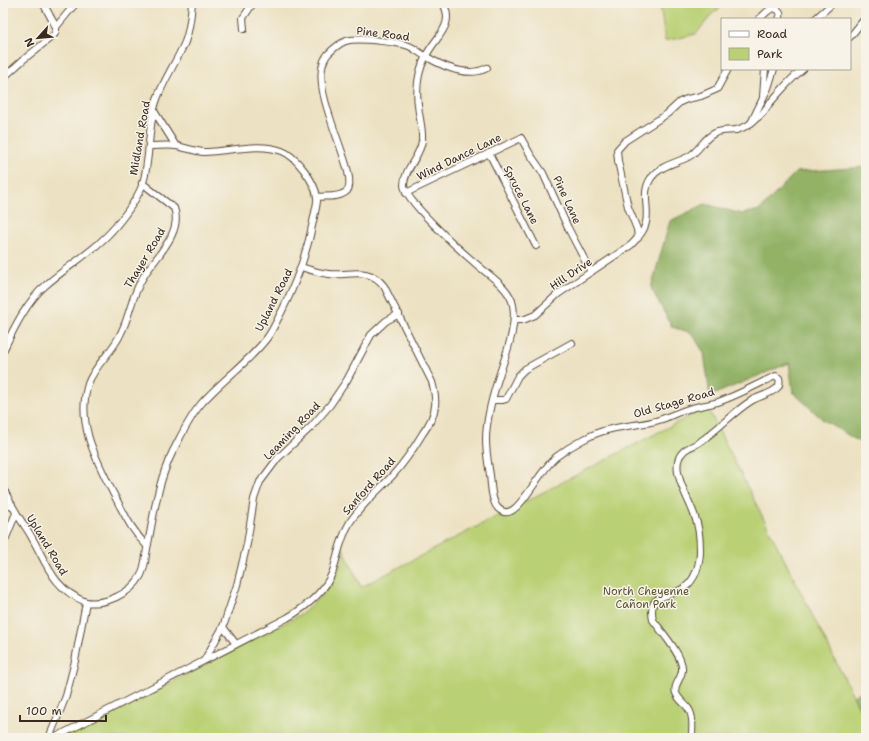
<svg xmlns="http://www.w3.org/2000/svg" width="869" height="741" font-family="'Shantell Sans',sans-serif">
  <style>
    .green { fill: #bad074; stroke: #7a7d49 }
    .forest { fill: #93b266; stroke: #676e42 }
    .lines { fill: none; stroke-linecap: round; stroke-linejoin: round }
    .minor-casing { stroke: #564537; stroke-width: 8 }
    .minor { stroke: #fff; stroke-width: 6 }
    .labels { text-anchor: middle; dominant-baseline: central; stroke-width: 3; stroke-linejoin: round; paint-order: stroke }
    .street-label { font-size: 11px; fill: #3b2a1e; stroke: #f7f3e8 }
    .park-label { font-size: 11px; fill: #5b5434; stroke: #f7f3e8 }
  </style>
  <rect width="100%" height="100%" fill="#f7f3e8"/>
  <filter id="ink" filterUnits="userSpaceOnUse"><feTurbulence type="fractalNoise" baseFrequency=".025" numOctaves="2"/><feDisplacementMap in="SourceGraphic" scale="8" xChannelSelector="R" yChannelSelector="G"/><feConvolveMatrix kernelMatrix="1 2 1 2 8 2 1 2 1" color-interpolation-filters="sRGB"/></filter>
  <filter id="wash" filterUnits="userSpaceOnUse"><feTurbulence type="fractalNoise" baseFrequency=".012" numOctaves="4" result="noise"/><feDisplacementMap in="SourceGraphic" scale="16" xChannelSelector="R" yChannelSelector="G"/><feGaussianBlur stdDeviation="0.9" result="paint"/><feColorMatrix in="noise" values="0 0 0 0 0 0 0 0 0 0 0 0 0 0 0 0 0 1.4 0 .05"/><feComposite in="paint" operator="in"/></filter>
  <g filter="url(#wash)">
    <rect width="100%" height="100%" fill="#ece1c2"/>
    <g class="green">
      <path d="M660,3H728L713,13L696,34L665,41Z"/>
      <path d="M707,407L866,721V738H61L118,710L300,615C315,603 331,588 338,570C341,563 342,555 343,548L361,587Z"/>
    </g>
    <g class="forest">
      <path d="M866,167V446L822,419L793,392L789,363L710,396L704,353L692,333L672,327L651,288L670,221L705,204L742,214L760,210L796,172Z"/>
      <path d="M866,689V721L853,696Z"/>
    </g>
  </g>
  <g filter="url(#ink)">
    <g class="lines">
      <defs>
        <g id="minor">
          <path d="M443,3C456,27 434,37 425,58C418,72 416,90 418,105C419,117 423,129 422,141C420,157 404,169 404,185C404,200 462,252 475,263C487,274 506,285 512,301C519,323 505,357 498,379C492,398 486,420 486,440C486,452 488,463 490,475C491,483 491,493 494,501C496,508 503,515 511,511C524,505 541,469 556,457C570,446 594,432 611,429C627,425 643,425 659,420C669,417 678,412 688,409C698,406 708,405 718,402C736,396 754,386 771,378L776,376L779,378C780,382 780,384 778,387C772,394 759,396 751,401C733,412 719,429 701,441C696,446 688,446 683,452C667,467 690,500 695,517C699,527 700,539 700,550C700,563 696,580 684,588C669,598 647,592 653,620C661,631 684,657 682,670C682,678 673,685 676,693C678,699 684,703 688,708C694,716 692,728 692,738"/>
          <path d="M759,19C764,16 771,4 778,10C781,12 781,16 779,19"/>
          <path d="M815,19L833,3"/>
          <path d="M56,27L76,3"/>
          <path d="M244,29L243,18L253,3"/>
          <path d="M850,37L866,17"/>
          <path d="M3,78L23,60L54,35L56,31V27L43,3"/>
          <path d="M763,97L765,69"/>
          <path d="M154,111L176,146"/>
          <path d="M751,123L768,88L774,69"/>
          <path d="M489,153L536,246"/>
          <path d="M142,183L174,208C183,232 157,256 145,274C131,295 131,313 121,333C113,352 95,364 88,384C76,423 96,459 113,493C124,513 131,530 147,546"/>
          <path d="M406,193L521,138L530,154L543,173L568,228L591,272"/>
          <path d="M317,197C326,196 340,198 347,191C362,174 302,85 328,54C333,49 340,43 346,41C356,37 398,42 409,46C416,49 420,54 427,57C444,67 468,78 487,68"/>
          <path d="M638,238L637,229L628,207L618,161L617,150L625,141L667,114L680,102L687,99L701,96L717,89L728,69"/>
          <path d="M514,320H523L535,315L558,294L631,245C636,240 643,233 645,226C651,210 640,194 651,178C661,165 674,164 688,157C700,151 703,138 715,133C721,130 729,131 736,130C744,128 752,123 757,118C762,115 766,109 769,104C780,92 790,79 803,69"/>
          <path d="M3,351C14,328 27,301 46,285C69,265 96,250 116,226C126,214 138,198 143,183C151,156 147,126 157,99C164,79 177,61 185,42C190,29 191,16 192,3"/>
          <path d="M493,400H503L506,399L518,376L525,369L572,343"/>
          <path d="M3,488C7,496 11,504 16,512C20,520 26,527 31,536C47,564 53,589 86,602L75,661L66,696L49,738"/>
          <path d="M3,505H12"/>
          <path d="M3,545L16,513"/>
          <path d="M86,602C105,605 130,594 140,577C146,567 145,556 148,544C154,513 158,481 173,451C181,436 189,418 201,404C221,381 248,363 267,338C273,330 277,320 282,311C297,281 308,250 314,217C315,211 318,202 317,197C315,182 296,156 282,151C257,142 229,152 203,152C194,151 186,148 177,146C168,145 158,146 149,146"/>
          <path d="M223,627L236,644"/>
          <path d="M205,659L223,627L237,585L247,544L254,499L260,482L278,458L311,427L330,405L347,380L371,335L386,321L399,314"/>
          <path d="M54,738L287,618C306,607 325,592 333,571C338,554 341,537 350,522C362,504 379,490 393,475C405,462 414,448 423,433C429,425 434,416 435,406C436,398 434,389 432,382L384,286C368,266 351,276 329,274C319,273 310,270 301,267"/>
        </g>
      </defs>
      <use href="#minor" class="minor-casing"/>
      <use href="#minor" class="minor"/>
    </g>
  </g>
  <g class="labels">
    <g class="street-label">
      <text transform="translate(383 34) rotate(7)">Pine Road</text>
      <text transform="translate(140 138) rotate(-80)">Midland Road</text>
      <text transform="translate(459 157) rotate(-26)">Wind Dance Lane</text>
      <text transform="translate(521 195) rotate(63)">Spruce Lane</text>
      <text transform="translate(567 200) rotate(65)">Pine Lane</text>
      <text transform="translate(145 258) rotate(-59)">Thayer Road</text>
      <text transform="translate(571 274) rotate(-34)">Hill Drive</text>
      <text transform="translate(274 300) rotate(-63)">Upland Road</text>
      <text transform="translate(674 403) rotate(-16)">Old Stage Road</text>
      <text transform="translate(292 431) rotate(-46)">Leaming Road</text>
      <text transform="translate(369 486) rotate(-48)">Sanford Road</text>
      <text transform="translate(47 545) rotate(59)">Upland Road</text>
    </g>
    <g class="park-label">
      <text x="646" y="591">North Cheyenne<tspan x="646" dy="13">Cañon Park</tspan></text>
    </g>
  </g>
  <rect width="869" height="741" fill="none" stroke="#f7f3e8" stroke-width="16"/>
  <rect x="721" y="18" width="130" height="52" fill="#f7f3e8" stroke="#aca397"/>
  <rect x="729" y="31" width="20" height="6" fill="#ffffff" stroke="#aca397"/>
  <text x="757" y="38" font-size="12" fill="#3b2a1e">Road</text>
  <rect x="729" y="48" width="20" height="12" fill="#bad074" stroke="#aca397"/>
  <text x="757" y="58" font-size="12" fill="#3b2a1e">Park</text>
  <g transform="translate(38 38) rotate(243)" stroke="#f7f3e8" stroke-width="3" paint-order="stroke">
  <path d="M0-3L7 15L0 10L-7 15Z" fill="#3b2a1e"/>
  <text y="-6" font-size="11" font-weight="bold" text-anchor="middle" fill="#3b2a1e">N</text>
  </g>
  <path d="M20 715v6h86v-6" fill="none" stroke="#3b2a1e" stroke-width="2"/>
  <text x="26" y="715" font-size="12" fill="#3b2a1e" stroke="#f7f3e8" stroke-width="3" paint-order="stroke">100 m</text>
</svg>
